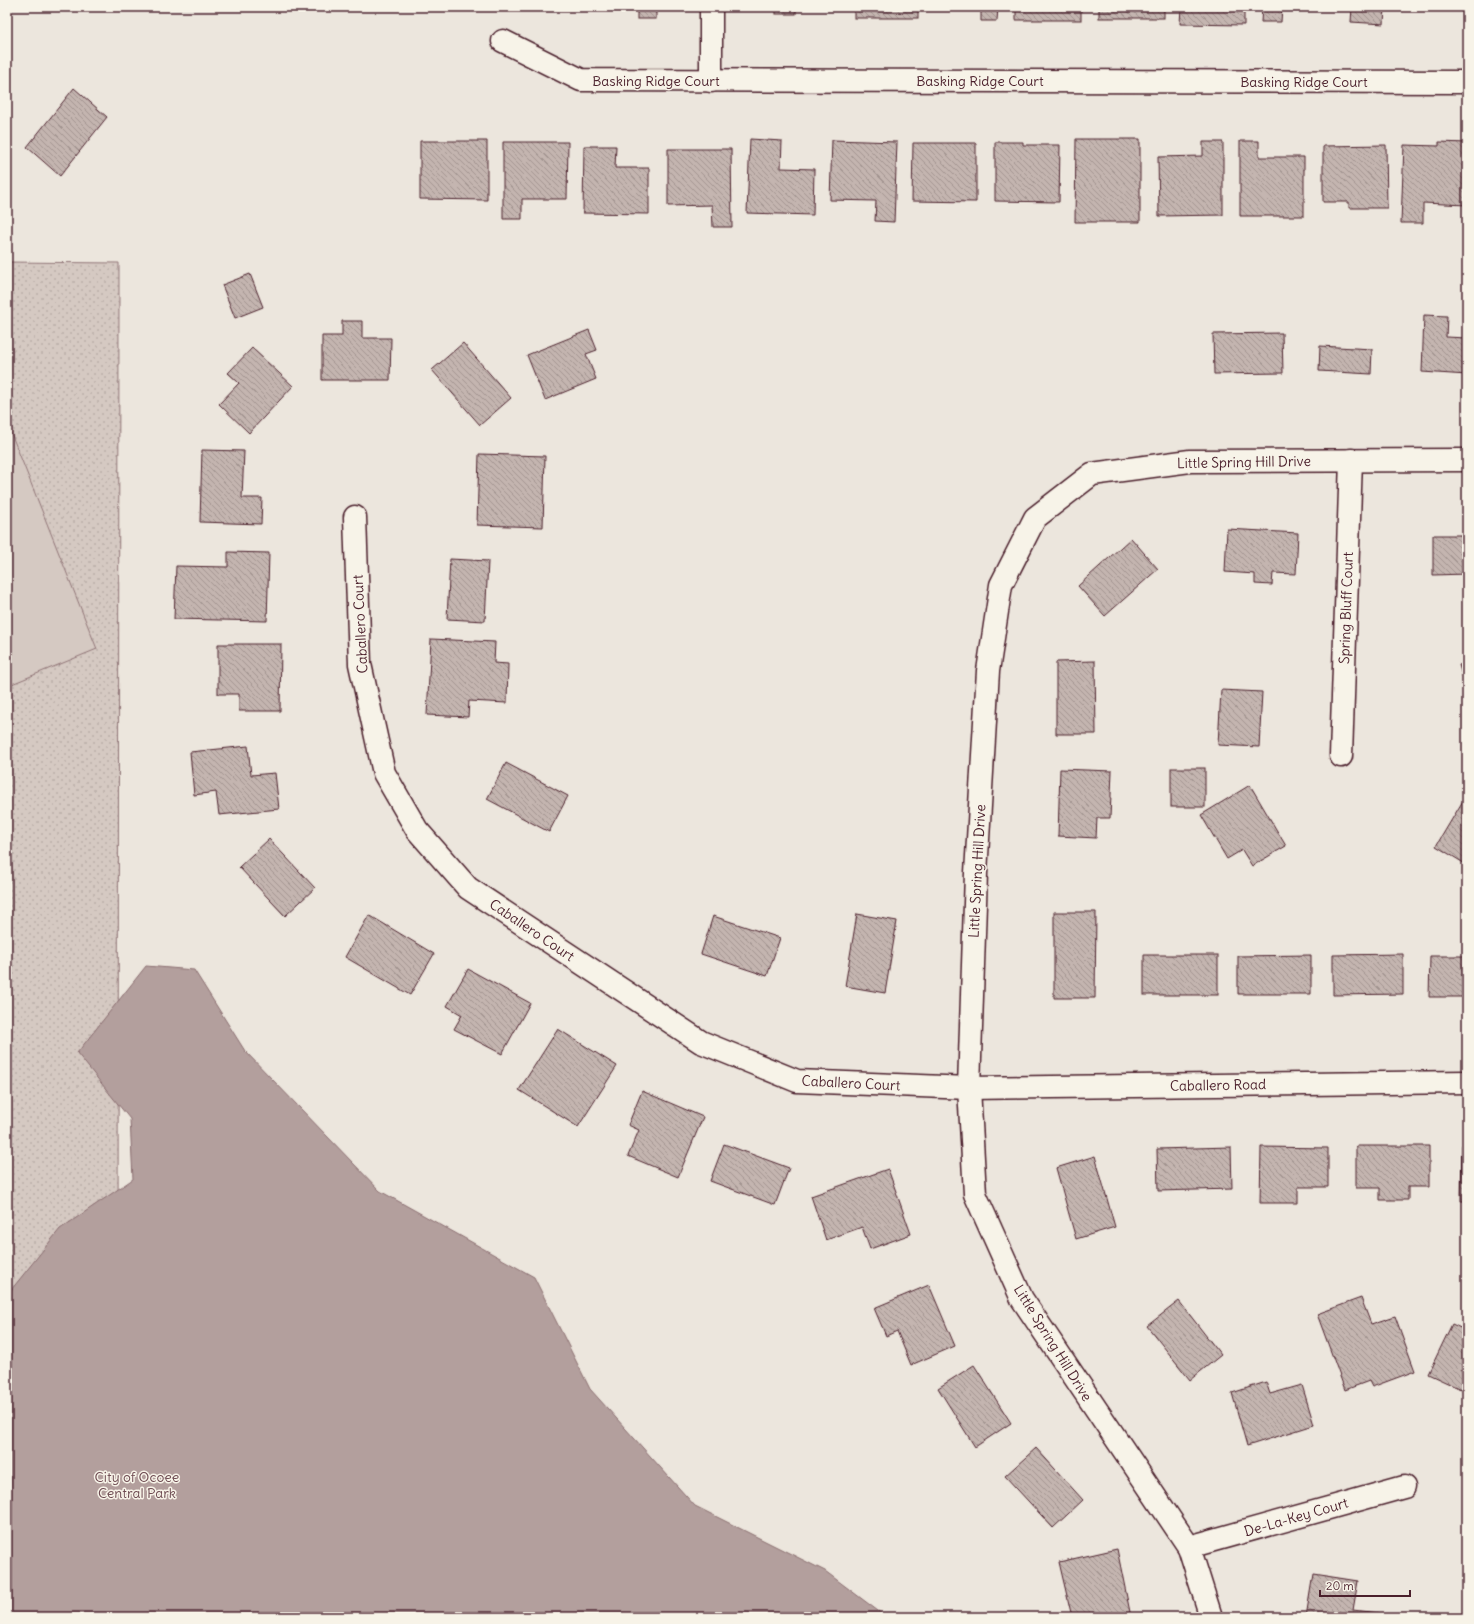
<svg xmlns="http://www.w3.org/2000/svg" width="1474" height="1624" font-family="Delius,sans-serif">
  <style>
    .park { fill: url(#park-dots); stroke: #907476 }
    .pitch { fill: #d5c9c2; stroke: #907476 }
    .water { fill: #b39f9d; stroke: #896c6f }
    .building { fill: url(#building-back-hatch); stroke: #4a1f2b }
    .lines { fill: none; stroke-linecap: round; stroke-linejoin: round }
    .minor-casing { stroke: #4a1f2b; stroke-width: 25 }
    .minor { stroke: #f7f3e8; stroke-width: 22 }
    .labels { text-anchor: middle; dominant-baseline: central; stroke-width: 3; stroke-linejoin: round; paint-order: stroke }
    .street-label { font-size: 14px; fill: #4a1f2b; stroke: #f7f3e8 }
    .park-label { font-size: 14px; fill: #6d4a51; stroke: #f7f3e8 }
  </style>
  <defs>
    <pattern id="park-dots" width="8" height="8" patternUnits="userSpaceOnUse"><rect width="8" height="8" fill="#d5c9c2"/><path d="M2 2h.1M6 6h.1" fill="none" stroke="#b8aca7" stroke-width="1.8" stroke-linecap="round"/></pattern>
    <pattern id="building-back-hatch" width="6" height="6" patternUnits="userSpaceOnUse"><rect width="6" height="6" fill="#c4b5b0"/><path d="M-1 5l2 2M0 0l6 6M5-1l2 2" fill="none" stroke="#a1938f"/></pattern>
  </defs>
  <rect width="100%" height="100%" fill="#ece6dd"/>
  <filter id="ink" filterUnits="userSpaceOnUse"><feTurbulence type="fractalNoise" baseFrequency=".025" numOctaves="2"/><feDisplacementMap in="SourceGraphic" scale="8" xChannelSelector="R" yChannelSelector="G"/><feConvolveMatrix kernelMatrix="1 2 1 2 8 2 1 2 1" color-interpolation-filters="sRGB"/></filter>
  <g filter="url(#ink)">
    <path class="park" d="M7,262L119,263L118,1280L7,1617Z"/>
    <path class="pitch" d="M7,423L97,649L7,686Z"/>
    <path class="water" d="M146,966L194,970L245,1051L380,1191L534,1277L590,1389L695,1506L825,1571L886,1617H7V1295L60,1229L133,1179L130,1119L77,1053Z"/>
    <g class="building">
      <rect x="637" y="7" width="19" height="12"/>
      <rect x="776" y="7" width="20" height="7"/>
      <rect x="854" y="7" width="64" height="11"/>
      <path d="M981,7H998L997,21H981Z"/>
      <rect x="1016" y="7" width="65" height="13"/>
      <rect x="1099" y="7" width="65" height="11"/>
      <path d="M1181,7H1244V25L1180,24Z"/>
      <path d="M1262,7H1282L1281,22H1261Z"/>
      <path d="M1352,7H1385L1384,24L1351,22Z"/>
      <path d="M74,88L107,117L60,176L27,147Z"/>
      <path d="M750,139L782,141L781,168L814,169L813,215L747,213Z"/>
      <path d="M1076,139H1140V222H1075Z"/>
      <path d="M832,140L897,142L894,222L875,221L876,201L830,200Z"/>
      <path d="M420,141H487V200L420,199Z"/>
      <path d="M1240,141H1259V157H1304V216H1240Z"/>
      <path d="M503,142H568L567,199H522V219H503Z"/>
      <path d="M995,142H1023V145H1060L1059,202L995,201Z"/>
      <path d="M1203,142H1223V215L1159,216L1158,157L1203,156Z"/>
      <path d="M1439,142L1467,143V205L1423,203V223H1401L1404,145L1439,146Z"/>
      <path d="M913,143H976V202L912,201Z"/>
      <path d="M1386,145L1387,208H1349V202H1323V146Z"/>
      <path d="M584,146H616L615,168H649V214L583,213Z"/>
      <path d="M668,149H731L732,227H713L712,205L668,206Z"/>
      <path d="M250,274L263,307L235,318L222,285Z"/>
      <path d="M1424,315L1447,316L1446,337L1467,338V375L1422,372Z"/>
      <path d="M342,321H362V338H391L390,380H322V336H342Z"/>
      <path d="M589,330L597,350L586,354L596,379L545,400L527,355Z"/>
      <path d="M1282,333L1283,373L1214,374L1213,334Z"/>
      <path d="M463,343L511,398L480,425L432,370Z"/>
      <path d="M1320,346L1372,349L1371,374L1319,371Z"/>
      <path d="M252,348L293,386L249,433L219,404L239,383L228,373Z"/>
      <path d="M202,450L244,451L242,498H262L261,524L200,522Z"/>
      <path d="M479,454L545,456L543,527L477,525Z"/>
      <path d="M1227,529L1298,533L1296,574L1273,573L1272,585L1255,584V574L1225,572Z"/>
      <path d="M1433,535H1467V574L1433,575Z"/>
      <path d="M1131,538L1158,569L1105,616L1078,586Z"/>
      <path d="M228,552L269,553L267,621L174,619L176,566L228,567Z"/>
      <path d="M450,559L488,561L485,621L447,619Z"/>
      <path d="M431,639L495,642L494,663L508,664L507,703L469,701L468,717L427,715Z"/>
      <path d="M218,644H281L280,711H239V694H218Z"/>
      <path d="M1095,661L1096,734H1056V662Z"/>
      <path d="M1467,663V693L1459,665Z"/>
      <path d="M1221,690L1262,692L1259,747L1218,745Z"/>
      <path d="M248,746L251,775L275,773L279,809L219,815L216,792L194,795L190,752Z"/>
      <path d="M506,763L568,796L549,832L487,799Z"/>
      <rect x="1171" y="768" width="34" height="39"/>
      <path d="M1060,769L1112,771L1110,818H1097L1096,838L1058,836Z"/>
      <path d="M1250,785L1286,846L1252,866L1242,850L1227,859L1201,815Z"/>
      <path d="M1467,794V865L1436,846Z"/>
      <path d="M269,839L315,888L285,916L239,867Z"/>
      <path d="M1054,912H1096L1095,998H1054Z"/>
      <path d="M857,914L897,921L885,993L845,986Z"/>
      <path d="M369,915L434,954L410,995L345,957Z"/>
      <path d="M713,916L780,938L767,976L701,954Z"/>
      <path d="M1403,954V994L1333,995V955Z"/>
      <rect x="1144" y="955" width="74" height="40"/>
      <path d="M1311,955V994H1238V956Z"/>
      <path d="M1430,956H1467V997H1429Z"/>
      <path d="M468,969L530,1003L502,1054L454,1029L462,1015L447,1006Z"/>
      <path d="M558,1029L617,1066L578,1127L519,1090Z"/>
      <path d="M642,1091L703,1117L678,1177L628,1156L639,1130L628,1125Z"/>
      <path d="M724,1144L789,1168L775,1205L710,1181Z"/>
      <path d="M1462,1145H1467V1201H1461Z"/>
      <path d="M1356,1146H1429V1187H1408V1200H1380V1188H1356Z"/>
      <path d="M1231,1147L1232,1189L1158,1191L1157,1149Z"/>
      <path d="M1261,1147L1328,1148V1187H1298V1203H1260Z"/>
      <path d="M1095,1156L1115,1227L1076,1239L1056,1168Z"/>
      <path d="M888,1169L911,1234L870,1249L862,1227L826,1240L811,1196Z"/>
      <path d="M929,1285L955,1346L911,1365L897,1331L886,1336L874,1308Z"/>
      <path d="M1361,1298L1371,1324L1395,1316L1415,1371L1372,1387L1369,1381L1345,1390L1317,1314Z"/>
      <path d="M1179,1301L1221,1355L1190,1380L1147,1326Z"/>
      <path d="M1452,1324L1467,1331V1392L1428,1374Z"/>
      <path d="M974,1365L1011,1423L975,1447L938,1388Z"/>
      <path d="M1266,1382L1270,1394L1302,1385L1314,1425L1247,1446L1232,1393Z"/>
      <path d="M1036,1448L1083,1500L1053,1528L1005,1476Z"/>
      <path d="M1117,1549L1131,1617H1072L1059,1562Z"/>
      <path d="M1313,1574L1358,1581L1353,1610L1377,1613L1376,1617H1306Z"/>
    </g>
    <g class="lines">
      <defs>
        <g id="minor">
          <path d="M503,41L581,80L1467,82"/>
          <path d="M711,81V7"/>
          <path d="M355,517L360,664L384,773L417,830L468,888L701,1042L797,1081L969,1088L1467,1082"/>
          <path d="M1341,756L1351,460"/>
          <path d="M1189,1547L1404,1487"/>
          <path d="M1211,1617L1189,1547L1022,1299L975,1194L969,1088L976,873L988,671L1001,585L1035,518L1092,474L1190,461L1467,460"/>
        </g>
      </defs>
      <use href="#minor" class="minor-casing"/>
      <use href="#minor" class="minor"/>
    </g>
  </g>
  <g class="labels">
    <g class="street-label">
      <text x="656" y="81">Basking Ridge Court</text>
      <text x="980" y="81">Basking Ridge Court</text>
      <text x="1304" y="82">Basking Ridge Court</text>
      <text transform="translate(1244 462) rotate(-1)">Little Spring Hill Drive</text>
      <text transform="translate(1346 608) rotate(-88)">Spring Bluff Court</text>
      <text transform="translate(360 624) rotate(-93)">Caballero Court</text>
      <text transform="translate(977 871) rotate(-87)">Little Spring Hill Drive</text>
      <text transform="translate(532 930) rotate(34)">Caballero Court</text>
      <text transform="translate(851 1083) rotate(3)">Caballero Court</text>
      <text transform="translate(1218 1085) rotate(-1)">Caballero Road</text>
      <text transform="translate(1053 1343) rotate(58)">Little Spring Hill Drive</text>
      <text transform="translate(1296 1517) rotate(-16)">De-La-Key Court</text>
    </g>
    <g class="park-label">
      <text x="137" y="1477">City of Ocoee<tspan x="137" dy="16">Central Park</tspan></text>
    </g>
  </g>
  <rect width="1474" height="1624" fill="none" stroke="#f7f3e8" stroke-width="24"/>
  <rect x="12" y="12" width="1450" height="1600" fill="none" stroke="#4a1f2b" stroke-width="1.5" filter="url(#ink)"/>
  <path d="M1320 1590v6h90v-6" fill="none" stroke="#4a1f2b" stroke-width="2"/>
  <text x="1326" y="1590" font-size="12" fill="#4a1f2b" stroke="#f7f3e8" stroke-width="3" paint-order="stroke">20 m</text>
</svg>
